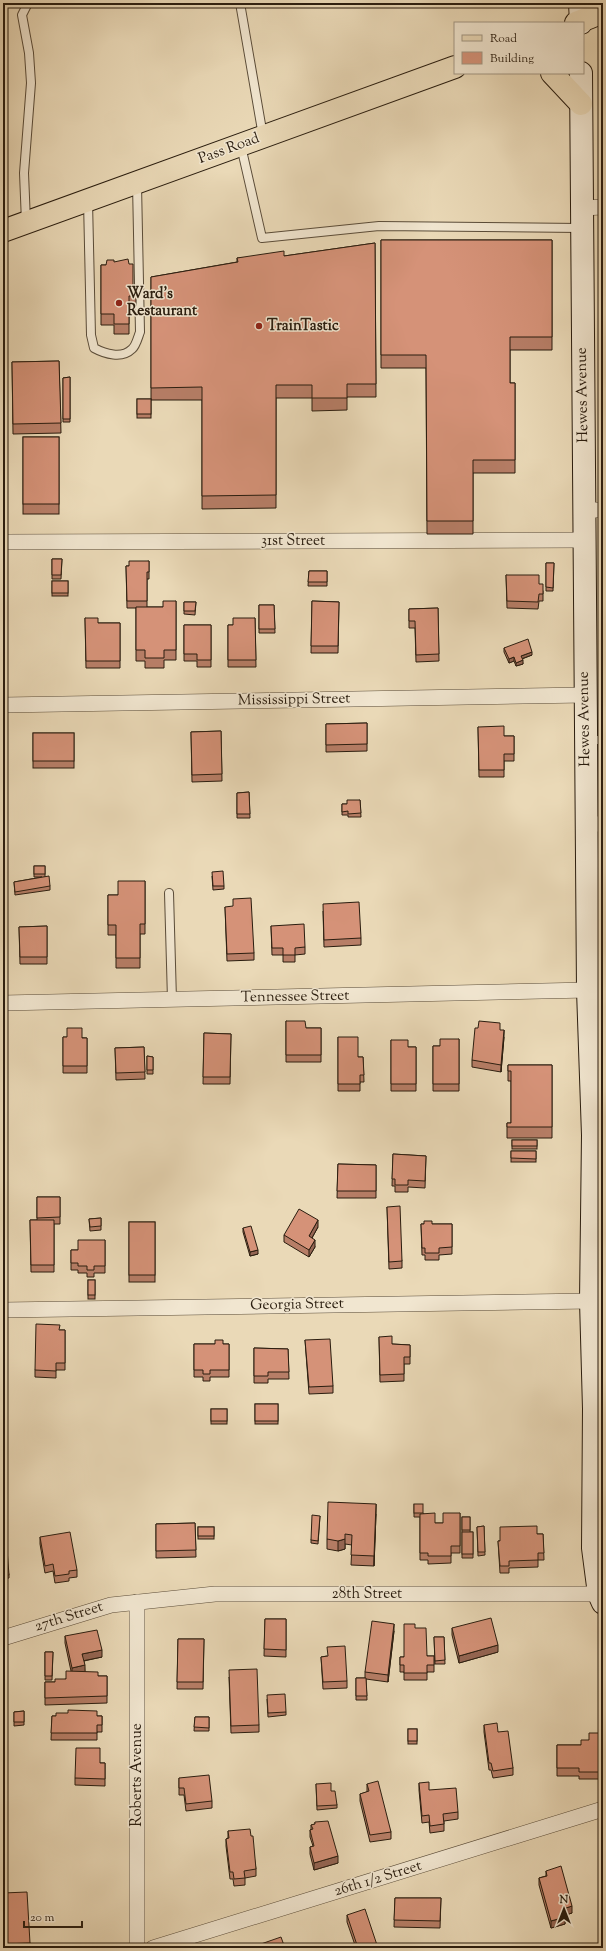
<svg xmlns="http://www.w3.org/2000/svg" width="606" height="1951" font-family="'Sorts Mill Goudy',serif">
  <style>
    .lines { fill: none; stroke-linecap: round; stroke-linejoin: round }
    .service-casing { stroke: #5a4c39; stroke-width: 10 }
    .minor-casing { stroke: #5a4c39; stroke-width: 16 }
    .secondary-casing { stroke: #2a1d0f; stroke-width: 24 }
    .primary-casing { stroke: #2a1d0f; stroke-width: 24 }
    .service { stroke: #f1e6d0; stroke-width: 8 }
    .minor { stroke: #f1e6d0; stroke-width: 15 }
    .secondary { stroke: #f1e6d0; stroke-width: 22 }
    .primary { stroke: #ead9b7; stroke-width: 22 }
    .wall { fill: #b77e67; stroke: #2a1d0f }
    .shaded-wall { fill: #956654; stroke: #2a1d0f }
    .building { fill: #d59278; stroke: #2a1d0f }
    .poi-dot { fill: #8f2418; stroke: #f1e6d0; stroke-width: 1.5 }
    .labels { text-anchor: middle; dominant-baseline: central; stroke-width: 3; stroke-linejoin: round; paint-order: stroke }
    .street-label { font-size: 15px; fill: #2a1d0f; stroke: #f1e6d0 }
    .poi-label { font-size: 15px; font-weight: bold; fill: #2a1d0f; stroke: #f1e6d0; text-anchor: start }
  </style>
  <rect width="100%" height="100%" fill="#ead9b7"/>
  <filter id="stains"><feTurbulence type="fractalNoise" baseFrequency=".005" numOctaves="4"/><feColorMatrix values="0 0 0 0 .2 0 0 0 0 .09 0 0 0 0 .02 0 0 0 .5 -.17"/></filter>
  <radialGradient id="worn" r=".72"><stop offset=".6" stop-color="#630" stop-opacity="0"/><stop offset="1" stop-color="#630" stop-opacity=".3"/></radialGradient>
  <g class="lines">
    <defs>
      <g id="service">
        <path d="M240,3L263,136"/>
        <path d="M241,146L262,238L379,226L581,228"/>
        <path d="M88,201L91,335L94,348C105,354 122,359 132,349C136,346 138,337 140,332L137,184"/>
        <path d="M26,222L24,173L31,83L29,53L22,15L28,3"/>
        <path d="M586,740H603"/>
        <path d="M169,893L172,1000"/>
      </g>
      <g id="minor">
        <path d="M581,208L603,207"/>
        <path d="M584,510H603"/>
        <path d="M3,542L584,540"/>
        <path d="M3,705L585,695"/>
        <path d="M586,824H603"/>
        <path d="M3,1003L588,990"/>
        <path d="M3,1310L591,1301"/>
        <path d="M137,1602V1948"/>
        <path d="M3,1638L111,1605L215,1594H599"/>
        <path d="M153,1948L603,1809"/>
      </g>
      <g id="secondary">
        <path d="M580,3L581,23"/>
        <path d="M581,73L588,990L593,1135L591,1301L594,1409L593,1548L599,1594L603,1603"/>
      </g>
      <g id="primary">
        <path d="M576,23L603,12"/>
        <path d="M552,73L581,104"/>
        <path d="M3,231L455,67"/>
      </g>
    </defs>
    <use href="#service" class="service-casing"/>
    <use href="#minor" class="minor-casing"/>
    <use href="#secondary" class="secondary-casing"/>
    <use href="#primary" class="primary-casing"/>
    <use href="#service" class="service"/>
    <use href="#minor" class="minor"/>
    <use href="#secondary" class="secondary"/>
    <use href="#primary" class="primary"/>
  </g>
  <g class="wall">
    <path d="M381,240H552V350H510V383H515V473H473V534H427L426,368H381Z"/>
    <path d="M375,243L376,397H347V410L312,411V398H276V508L202,509V400H151V277L237,262V258L284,256Z"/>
    <path d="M114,262L133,289H136V306H129V334H114V325H101V265H106Z"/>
    <path d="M59,361L61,433L13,434L12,362Z"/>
    <path d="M70,377V422H63V378Z"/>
    <rect x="137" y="399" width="14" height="19"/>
    <rect x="23" y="437" width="36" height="77"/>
    <path d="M52,559H62L61,579H52Z"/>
    <path d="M149,561V579H147V607H163L176,601V660H164V668H145V661H136V608H127L126,566H129Z"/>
    <path d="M546,563H554L553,591H546Z"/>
    <path d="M309,571H327V586H308Z"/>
    <path d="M506,575L539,584L543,591V601H539L538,609L507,608Z"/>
    <rect x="52" y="581" width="16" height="15"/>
    <path d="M312,601L339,602L338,653H311Z"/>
    <path d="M184,602H196L195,615L184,614Z"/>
    <path d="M259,605H274L275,633H259Z"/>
    <path d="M438,608L439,661L416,662L415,628H409V609Z"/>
    <path d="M85,618L98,623H120V668H86Z"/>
    <path d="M255,618L256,667H228V625H233Z"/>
    <path d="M184,625H211V667H197V661H184Z"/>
    <path d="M504,648L532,655L522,659L523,664L516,666L514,661L509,663L504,652Z"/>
    <path d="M367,723V751L326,752V724Z"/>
    <path d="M478,727L504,736H514V761H504V777H479Z"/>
    <path d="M221,731L222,781L192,782L191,732Z"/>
    <rect x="33" y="733" width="41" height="35"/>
    <path d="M249,792L250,818H237V793Z"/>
    <path d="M360,800L361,817H348V815H342V804H347Z"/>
    <path d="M34,866H45V877L50,886V890L15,895L14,882L42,877H34Z"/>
    <path d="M212,876L224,886V889L213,890Z"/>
    <path d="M145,881V934H140V968H116V935H108V895H118Z"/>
    <path d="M225,907L254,953V960L227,961Z"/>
    <path d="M323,911L361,938V945L324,947Z"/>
    <path d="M47,926V964H20L19,927Z"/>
    <path d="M271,926L305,947V954L295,955V962H283V955H272Z"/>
    <path d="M286,1021L306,1028H321V1062H286Z"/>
    <path d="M204,1033L231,1034L230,1084H203Z"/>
    <path d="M63,1037L87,1038V1073H63Z"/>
    <path d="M338,1037L358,1057H363L364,1082H360V1091H338Z"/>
    <path d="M504,1037L501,1072L472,1067V1060Z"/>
    <path d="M459,1039V1091H433V1046H440Z"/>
    <path d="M391,1040L408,1047H416V1091H391Z"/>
    <path d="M144,1047L145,1079L116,1080L115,1048Z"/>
    <path d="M147,1056L153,1057V1074H147Z"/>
    <path d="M508,1065H552V1138H507V1123H511V1081H508Z"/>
    <rect x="512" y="1140" width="25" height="9"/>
    <rect x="511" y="1151" width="25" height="11"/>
    <path d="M393,1154L426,1156L425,1188L408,1187V1192H395V1186H392Z"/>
    <path d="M338,1164L376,1165V1198H337Z"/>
    <path d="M37,1197H60V1224H54V1272H31L30,1220H37Z"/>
    <path d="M387,1207L402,1261V1268L389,1269Z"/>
    <path d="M101,1218V1230L90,1231L89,1219Z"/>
    <rect x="129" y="1222" width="26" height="60"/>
    <path d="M421,1224H452V1254L439,1255V1260H425V1255H422Z"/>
    <path d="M318,1227L312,1238L315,1247L309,1257L284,1242V1235Z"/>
    <path d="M243,1228L258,1254L250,1256L243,1232Z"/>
    <path d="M105,1240V1273H94V1277H87V1273H78V1270H71V1250H78Z"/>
    <rect x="88" y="1280" width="7" height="19"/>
    <path d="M60,1330H65V1370H56V1378L35,1377V1370Z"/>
    <path d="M379,1337L392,1344L410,1345V1364H404V1381L380,1382Z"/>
    <path d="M305,1340L333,1386V1393L309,1394Z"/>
    <path d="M194,1344H229V1377H210V1381H203V1377H194Z"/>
    <path d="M254,1348L288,1349L289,1379H268V1383H254Z"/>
    <rect x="255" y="1404" width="23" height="20"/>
    <rect x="211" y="1409" width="16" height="15"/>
    <path d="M414,1504L423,1513L435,1523H443L460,1513V1553H451V1563L428,1564V1560H420V1517H414Z"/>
    <path d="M376,1514L374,1566L351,1565L352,1545L345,1544V1549L338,1551L327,1549V1539Z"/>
    <path d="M320,1516L318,1544L311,1543V1540Z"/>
    <path d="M462,1517H470V1532H473V1558H462Z"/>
    <path d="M195,1523L196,1557L156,1558V1524Z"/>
    <path d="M484,1526L485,1555L478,1556L477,1527Z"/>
    <rect x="198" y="1527" width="16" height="12"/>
    <path d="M537,1534H543L544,1560H538V1567L509,1568V1573H500L498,1541Z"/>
    <path d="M40,1537L77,1570V1577L69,1578V1581L55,1583L53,1571L45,1573L40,1544Z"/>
    <path d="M3,1549L9,1575V1578L3,1579Z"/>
    <path d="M265,1619H286V1657L264,1656Z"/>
    <path d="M415,1628L427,1656H434V1672H427V1680H404V1672H400V1657H404Z"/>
    <path d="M452,1628L498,1652L459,1663L452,1635Z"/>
    <path d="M394,1631L388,1682L366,1679L367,1700H356V1678H365V1672Z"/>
    <path d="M65,1636L102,1657L84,1661L85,1672L98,1676H107V1703L45,1705V1682H55L66,1679L71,1671L65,1643Z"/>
    <path d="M434,1637H444L445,1664H435Z"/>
    <path d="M178,1639H204L203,1689H177Z"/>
    <path d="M45,1652H53L52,1680H45Z"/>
    <path d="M327,1656L347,1681V1688L323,1689L321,1657Z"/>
    <path d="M229,1677L259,1725V1732L231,1733Z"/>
    <path d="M267,1699L286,1712V1715L268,1717Z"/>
    <path d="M24,1711V1725L14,1726V1712Z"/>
    <path d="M52,1716H102V1732H97V1740H51Z"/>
    <path d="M195,1717H209V1731H194Z"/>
    <path d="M484,1725L498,1732L513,1768V1775L493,1778L491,1770H489L484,1732Z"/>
    <rect x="408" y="1729" width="9" height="15"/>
    <path d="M603,1733V1779H579V1776H557V1745H581L589,1740Z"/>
    <path d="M100,1763H105V1786L75,1785V1778Z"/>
    <path d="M179,1778L212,1801V1808L186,1811L184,1795H179Z"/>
    <path d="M419,1783L458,1812V1819L444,1821V1831L430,1833L429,1822L422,1823L419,1790Z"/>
    <path d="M316,1784L331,1791L337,1805V1808L317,1810Z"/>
    <path d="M367,1784L391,1832V1839L370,1842L360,1801V1794L367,1792Z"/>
    <path d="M315,1822L338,1863L314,1870L310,1854V1847L313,1846L310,1837V1830L311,1829V1825L315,1824Z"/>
    <path d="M228,1831L251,1836L256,1869V1876L245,1878V1885L234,1886L233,1879H230L226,1846V1839L228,1838Z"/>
    <path d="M546,1871L572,1913L565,1915V1924L551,1928L539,1885V1878L546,1876Z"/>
    <path d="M3,1893L30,1943V1948H3Z"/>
    <path d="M395,1898H441L440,1928L394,1927Z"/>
    <path d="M347,1915L378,1948H356L347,1922Z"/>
  </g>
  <g class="shaded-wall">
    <path d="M532,652V655L521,659V656Z"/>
    <path d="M514,657V661L509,663V659Z"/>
    <path d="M523,660V664L516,666V663Z"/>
    <path d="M504,1030V1037L501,1072V1065Z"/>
    <path d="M318,1220V1227L309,1243V1236Z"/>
    <path d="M315,1240V1247L309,1257V1250Z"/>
    <path d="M258,1250V1254L250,1256V1252Z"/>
    <path d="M376,1504V1514L374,1566V1556Z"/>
    <path d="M345,1539V1549L338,1551V1541Z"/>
    <path d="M394,1624V1631L388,1682V1675Z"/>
    <path d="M498,1645V1652L459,1663V1656Z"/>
    <path d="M102,1650V1657L82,1661V1654Z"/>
    <path d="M85,1665V1672L72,1675V1668Z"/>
    <path d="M338,1856V1863L314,1870V1863Z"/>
    <path d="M572,1906V1913L563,1916V1909Z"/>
    <path d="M565,1917V1924L551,1928V1921Z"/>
  </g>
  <g class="building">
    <path d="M381,240H552V337H510V383H515V460H473V521H427L426,355H381Z"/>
    <path d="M375,243L376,384H347V398H312V385H276V495L202,496V387L151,388V277L238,262L237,258L284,251V256Z"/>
    <path d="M128,259L129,264H133V289H136V296H129V324H114V314H101V265H106L107,260H114V262Z"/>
    <path d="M59,361L61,423L13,424L12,362Z"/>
    <path d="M70,377V419H63V378Z"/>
    <rect x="137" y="399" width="14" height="15"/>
    <rect x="23" y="437" width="36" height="67"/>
    <path d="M52,559H62L61,575H52Z"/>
    <path d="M129,561H149V572H147V601H127L126,566H129Z"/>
    <path d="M546,563H554L553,588L546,587Z"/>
    <path d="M309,571H327V582H308Z"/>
    <path d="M506,575H539V584H543V594H539L538,602L507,601Z"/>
    <rect x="52" y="581" width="16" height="12"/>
    <path d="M163,601H176V650H164V658H145V650H136V607H163Z"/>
    <path d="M312,601L339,602L338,646H311Z"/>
    <path d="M184,602H196L195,611H184Z"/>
    <path d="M259,605H274L275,629H259Z"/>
    <path d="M438,608L439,654L416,655L415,621H409V609Z"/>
    <path d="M85,618H98V623H120V661H86Z"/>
    <path d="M233,618H255L256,660H228V625H233Z"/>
    <path d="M184,625H211V660H197V654H184Z"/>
    <path d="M528,639L532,652L521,656L523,660L516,663L514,657L509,659L504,648Z"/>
    <path d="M367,723V744L326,745V724Z"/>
    <path d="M504,726V736H514V754H504V770H479L478,727Z"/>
    <path d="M221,731L222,774L192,775L191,732Z"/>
    <rect x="33" y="733" width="41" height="28"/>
    <path d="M249,792L250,814H237V793Z"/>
    <path d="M347,800H360L361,813L348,814V811L342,812V804H347Z"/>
    <rect x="34" y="866" width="11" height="8"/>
    <path d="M223,871L224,886H213L212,872Z"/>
    <path d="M49,876L50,886L15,892L14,882Z"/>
    <path d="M118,881H145V924H140V958H116V925H108V895H118Z"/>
    <path d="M251,898L254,953L227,954L225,907L233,906V899Z"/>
    <path d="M359,902L361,938L324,940L323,904Z"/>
    <path d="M304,924L305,947L295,948V955H283V948H272L271,926Z"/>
    <path d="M47,926V957H20L19,927Z"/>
    <path d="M286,1021H305L306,1028H321V1055H286Z"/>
    <path d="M479,1021L500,1023V1030H504L501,1065L472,1060L475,1028H478Z"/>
    <path d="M67,1028H82V1038H87V1066H63V1037H67Z"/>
    <path d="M204,1033L231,1034L230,1077H203Z"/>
    <path d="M338,1037H358V1057H363L364,1075H360V1084H338Z"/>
    <path d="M440,1039H459V1084H433V1046H440Z"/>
    <path d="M391,1040H408V1047H416V1084H391Z"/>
    <path d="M144,1047L145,1072L116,1073L115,1048Z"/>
    <path d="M147,1056L153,1057V1070H147Z"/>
    <path d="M508,1065H552V1127H507V1123H511V1071H508Z"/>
    <rect x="512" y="1140" width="25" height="6"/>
    <path d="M511,1151H536V1159L511,1158Z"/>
    <path d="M393,1154L426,1156L425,1181L408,1180V1185H395V1179H392Z"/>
    <path d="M338,1164L376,1165V1191H337Z"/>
    <path d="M37,1197H60V1217L37,1218Z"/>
    <path d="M400,1206L402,1261L389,1262L387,1207Z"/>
    <path d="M299,1209L318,1220L309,1236L315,1240L309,1250L284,1235Z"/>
    <path d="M101,1218V1226L90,1227L89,1219Z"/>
    <path d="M30,1220H54V1265H31Z"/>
    <path d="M424,1221H432V1224H452V1247L439,1248V1253H425V1248H422L421,1224H424Z"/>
    <rect x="129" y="1222" width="26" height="53"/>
    <path d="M251,1226L258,1250L250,1252L243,1228Z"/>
    <path d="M78,1240H105V1266H94V1270H87V1266H78V1263H71V1250H78Z"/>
    <rect x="88" y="1280" width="7" height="15"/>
    <path d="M36,1324L60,1325L59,1330H65V1363H56V1371L35,1370Z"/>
    <path d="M392,1336V1344L410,1345V1357H404V1374L380,1375L379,1337Z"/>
    <path d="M330,1339L333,1386L309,1387L305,1340Z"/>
    <path d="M215,1340H223V1344H229V1370H210V1374H203V1370H194V1344H215Z"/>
    <path d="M254,1348L288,1349L289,1372H268V1376H254Z"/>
    <rect x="255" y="1404" width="23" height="17"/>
    <rect x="211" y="1409" width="16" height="12"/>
    <path d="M328,1502L376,1504L374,1556L351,1555L352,1535L345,1534V1539L338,1541L327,1539Z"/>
    <rect x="414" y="1504" width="9" height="9"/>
    <path d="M435,1513V1523H443V1513H460V1546H451V1556H428V1553H420V1514Z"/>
    <path d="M312,1515L320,1516L318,1541L311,1540Z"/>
    <rect x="462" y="1517" width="8" height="13"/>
    <path d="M195,1523L196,1550L156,1551V1524Z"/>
    <path d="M484,1526L485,1552H478L477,1527Z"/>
    <path d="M537,1526V1534H543L544,1553H538V1560L509,1561V1566H500L498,1541H500V1527Z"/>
    <rect x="198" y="1527" width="16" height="9"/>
    <path d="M70,1532L77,1570L69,1571V1574L55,1576L53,1564L45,1566L40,1537Z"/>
    <rect x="462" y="1532" width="11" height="22"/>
    <path d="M3,1549H7L9,1575H3Z"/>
    <path d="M491,1618L498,1645L459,1656L452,1628Z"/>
    <path d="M265,1619H286V1650L264,1649Z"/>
    <path d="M372,1621L394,1624L388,1675L365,1672Z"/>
    <path d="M404,1624H415V1628H426L427,1656H434V1665H427V1673H404V1665H400V1657H404Z"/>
    <path d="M97,1630L102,1650L82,1654L85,1665L72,1668L65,1636Z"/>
    <path d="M434,1637H444L445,1660L435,1661Z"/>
    <path d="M178,1639H204L203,1682H177Z"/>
    <path d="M345,1646L347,1681L323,1682L321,1657L328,1656L327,1647Z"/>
    <path d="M45,1652H53L52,1676H45Z"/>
    <path d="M257,1669L259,1725L231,1726L229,1670Z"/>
    <path d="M66,1671L98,1672V1676H107V1696L45,1698V1682H55V1679H66Z"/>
    <path d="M356,1678H366L367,1696H356Z"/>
    <path d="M285,1694L286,1712L268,1713L267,1695Z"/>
    <path d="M68,1710L97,1711V1716H102V1725H97V1733H51L52,1716H56V1713H68Z"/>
    <path d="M24,1711V1722H14V1712Z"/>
    <path d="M195,1717H209V1728L194,1727Z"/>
    <path d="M497,1723L498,1732L508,1731L513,1768L493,1771L491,1763H489L484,1725Z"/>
    <rect x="408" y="1729" width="9" height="12"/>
    <path d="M589,1733H603V1772H579V1768H557V1745H581V1740H589Z"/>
    <path d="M76,1748H100V1763H105V1779L75,1778Z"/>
    <path d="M209,1775L212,1801L186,1804L184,1788H179V1778Z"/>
    <path d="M378,1781L391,1832L370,1835L360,1794L369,1791L367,1784Z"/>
    <path d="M429,1782V1790L456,1788L458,1812L443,1814L444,1824L430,1826L429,1815L422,1816L419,1783Z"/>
    <path d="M331,1783V1791H335L337,1805L317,1806L316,1784Z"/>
    <path d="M328,1821L338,1856L314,1863L310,1847L314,1846L310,1830L313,1829L311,1825L315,1824V1822Z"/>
    <path d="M250,1829L251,1836H253L256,1869L244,1871L245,1878L234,1879L233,1872H230L226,1839L229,1838L228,1831Z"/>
    <path d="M561,1866L572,1906L563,1909L565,1917L551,1921L539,1878L547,1876L546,1871Z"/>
    <path d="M27,1892L30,1943L3,1944V1893Z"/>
    <path d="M395,1898H441L440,1921L394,1920Z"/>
    <path d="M365,1909L378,1948H358L347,1915Z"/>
    <path d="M281,1937L285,1948H259L258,1945Z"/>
  </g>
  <g class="poi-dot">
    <circle cx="119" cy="303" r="4"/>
    <circle cx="259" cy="326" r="4"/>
  </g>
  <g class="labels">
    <g class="street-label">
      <text transform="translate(229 149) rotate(-20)">Pass Road</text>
      <text transform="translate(583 395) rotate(-91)">Hewes Avenue</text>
      <text x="293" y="541">31st Street</text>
      <text transform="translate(294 700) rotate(-1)">Mississippi Street</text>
      <text transform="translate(585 719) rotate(-91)">Hewes Avenue</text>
      <text transform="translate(295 997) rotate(-1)">Tennessee Street</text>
      <text transform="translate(297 1305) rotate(-1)">Georgia Street</text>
      <text x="367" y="1594">28th Street</text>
      <text transform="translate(69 1617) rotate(-17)">27th Street</text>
      <text transform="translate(137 1775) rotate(-90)">Roberts Avenue</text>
      <text transform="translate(378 1879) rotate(-17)">26th 1/2 Street</text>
    </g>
    <g class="poi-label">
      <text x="127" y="294">Ward's<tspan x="127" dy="17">Restaurant</tspan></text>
      <text x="267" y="326">TrainTastic</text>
    </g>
  </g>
  <rect width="606" height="1951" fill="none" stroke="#ead9b7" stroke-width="16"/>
  <rect x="4" y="4" width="598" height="1943" fill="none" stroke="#2a1d0f" stroke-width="2"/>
  <rect x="8" y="8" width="590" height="1935" fill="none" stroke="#2a1d0f"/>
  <rect x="454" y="22" width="130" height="52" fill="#f1e6d0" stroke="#a19683"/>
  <rect x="462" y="35" width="20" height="6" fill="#ead9b7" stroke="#a19683"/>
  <text x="490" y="42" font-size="12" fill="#2a1d0f">Road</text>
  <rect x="462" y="52" width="20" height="12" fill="#d59278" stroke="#a19683"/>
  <text x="490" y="62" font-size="12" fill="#2a1d0f">Building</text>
  <g transform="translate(564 1909)" stroke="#f1e6d0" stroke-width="3" paint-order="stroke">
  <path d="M0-3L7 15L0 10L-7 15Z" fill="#2a1d0f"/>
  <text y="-6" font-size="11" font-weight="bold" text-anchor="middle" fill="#2a1d0f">N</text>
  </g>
  <path d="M24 1921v6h58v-6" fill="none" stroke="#2a1d0f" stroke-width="2"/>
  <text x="30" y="1921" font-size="12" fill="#2a1d0f" stroke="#f1e6d0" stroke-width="3" paint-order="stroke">20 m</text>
  <rect width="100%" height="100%" filter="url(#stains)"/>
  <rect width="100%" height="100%" fill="url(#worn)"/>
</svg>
